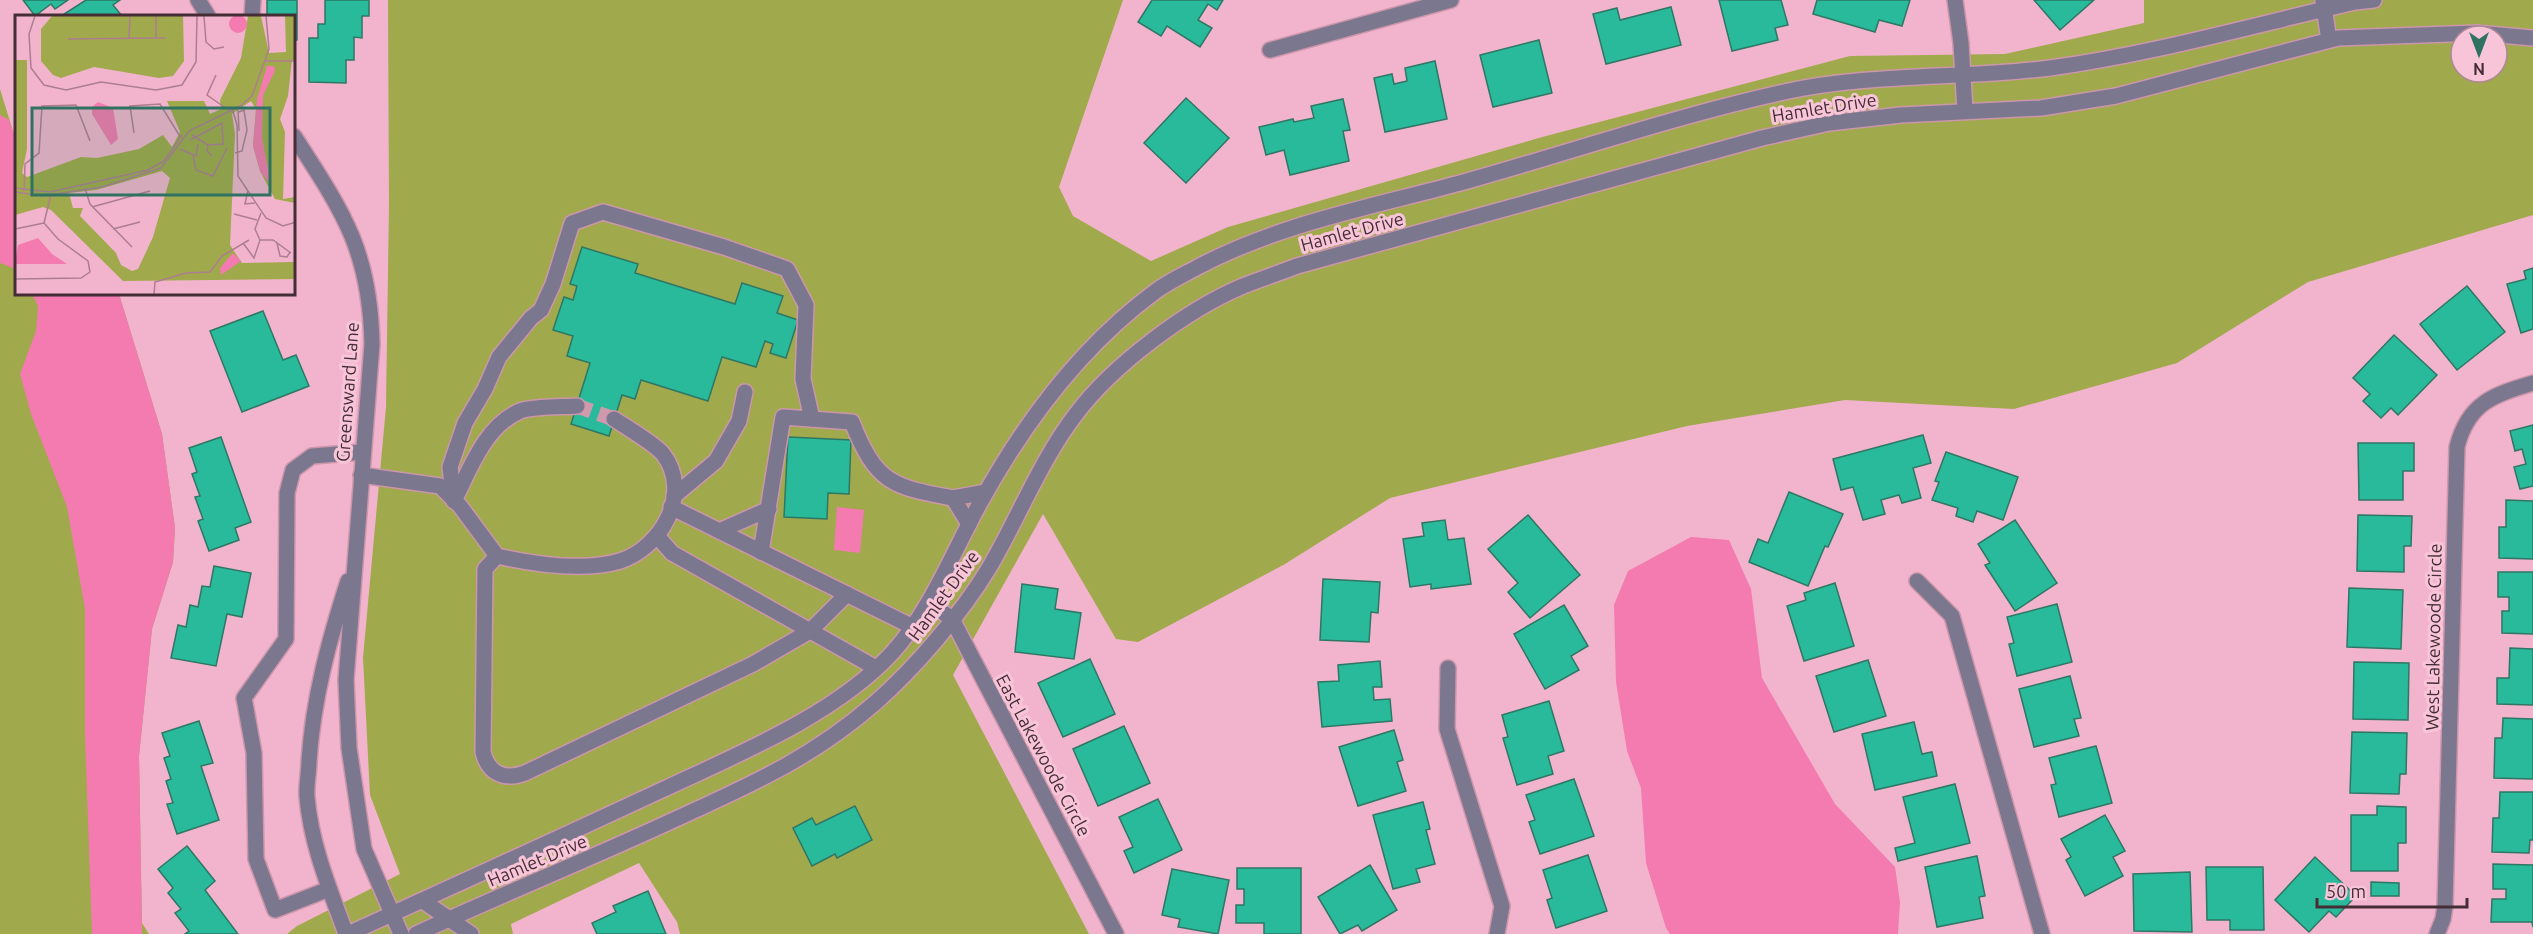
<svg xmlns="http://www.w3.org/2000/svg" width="2533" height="934" font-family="Ubuntu,sans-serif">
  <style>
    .green { fill: #a0a94b; fill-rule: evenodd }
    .water { fill: #f37bb0 }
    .building { fill: #29ba9b; stroke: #2e7765; stroke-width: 1.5 }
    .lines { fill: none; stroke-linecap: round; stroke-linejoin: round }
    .minor-tunnel { stroke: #cf99ae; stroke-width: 15; stroke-dasharray: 15 8; stroke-linecap: butt }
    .minor-casing { stroke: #cc96ab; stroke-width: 18 }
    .minor { stroke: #7b778e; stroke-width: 15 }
    .labels { text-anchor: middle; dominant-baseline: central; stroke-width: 6; stroke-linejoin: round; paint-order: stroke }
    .street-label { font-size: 18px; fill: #452d36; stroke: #f8c5d8 }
    .inset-road { fill: none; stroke: #ad7e90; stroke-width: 1.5 }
    .view { fill: #307261; fill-opacity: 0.15; stroke: #307261; stroke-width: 3 }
    .inset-edge { fill: none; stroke: #452d36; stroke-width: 3 }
  </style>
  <rect width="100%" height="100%" fill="#f2b4cc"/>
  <g class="green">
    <path d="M388,0H1123L1059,187L1073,216L1151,261L1228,227L1546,136L1850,56L2005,54L2144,23V0H2533V215L2308,282L2177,363L2014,409L1845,400L1687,426L1390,498L1285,564L1138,642L1116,639L1043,514L953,675L1089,934H680L677,922L639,863L511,924L513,934H287L297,926L400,874L370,795L363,658L386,407L389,205ZM2461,36H2497V72H2461Z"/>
    <path d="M0,89L16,141V294H119L162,434L175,528L173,562L152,629L139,756L142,923L149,934H0Z"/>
  </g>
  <g class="water">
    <path d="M0,115L9,120L16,141V269L0,263Z"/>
    <path d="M32,294H119L162,434L175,528L173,562L152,629L139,756L142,934H92L85,736V609L67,507L31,414L20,374L36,331L38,306Z"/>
    <path d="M837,507L864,510L860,553L834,550Z"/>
    <path d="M1691,537L1729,540L1751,589L1762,678L1835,804L1895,867L1900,902L1898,934H1670L1666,928L1646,863L1641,788L1627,751L1616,682L1614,605L1628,571Z"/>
  </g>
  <g class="building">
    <path d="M23,0H68L55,9L51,4L35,16Z"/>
    <path d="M86,0H120L113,5L122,16H61Z"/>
    <path d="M267,0H297V40H294V16H267Z"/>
    <path d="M325,0H369V16H362V38L354,37V60H346V83L309,82V38H318V24H325Z"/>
    <path d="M1152,0H1223L1217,10L1208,4L1198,20L1212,28L1200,47L1167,26L1161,36L1138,22Z"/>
    <path d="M1719,0H1781L1788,25L1775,28L1778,40L1732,51Z"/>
    <path d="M1817,0H1910L1902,26L1879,20L1875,32L1813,14Z"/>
    <path d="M2034,0H2094L2060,30Z"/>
    <path d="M1671,7L1681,45L1606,64L1593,14L1617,8L1620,20Z"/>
    <path d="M1539,40L1552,93L1493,107L1480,55Z"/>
    <path d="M1435,61L1447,119L1385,132L1374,78L1392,74L1394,84L1407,81L1405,68Z"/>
    <path d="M1186,98L1229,138L1186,183L1144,143Z"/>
    <path d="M1343,99L1350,130L1343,131L1349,161L1290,175L1284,150L1266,155L1259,127L1293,119L1294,122L1314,118L1311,106Z"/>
    <path d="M582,247L638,264L635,273L735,304L742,283L783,296L777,313L798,320L786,358L770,353L773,344L765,341L756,367L722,357L708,401L641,380L635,399L622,395L609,436L571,424L590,363L567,356L573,336L553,330L564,297L573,300L577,286L570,284Z"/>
    <path d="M2533,268V329L2521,333L2507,284L2526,279L2524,271Z"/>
    <path d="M2467,286L2505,332L2457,370L2420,324Z"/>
    <path d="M263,311L283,360L296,355L309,386L242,412L210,331Z"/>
    <path d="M2394,335L2437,375L2398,415L2391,408L2381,418L2363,401L2370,394L2353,378Z"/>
    <path d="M2533,425V486L2520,489L2514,467L2526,464L2522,449L2515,451L2510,431Z"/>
    <path d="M1923,435L1931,463L1913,468L1921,498L1902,503L1899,495L1881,500L1885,514L1863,520L1853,487L1841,490L1833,459Z"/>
    <path d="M221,437L251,522L235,528L239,540L209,551L198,521L203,519L195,497L200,496L192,474L197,472L189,448Z"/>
    <path d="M788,437L851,440L849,494L828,493L827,519L784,517Z"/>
    <path d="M2358,443H2414V471H2403V500H2359Z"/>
    <path d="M1946,452L2018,477L2003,520L1977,511L1973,522L1956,516L1958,508L1932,500L1939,482L1935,481Z"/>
    <path d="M1789,492L1843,514L1828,547L1825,546L1808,586L1749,562L1758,539L1768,543Z"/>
    <path d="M2506,500L2533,501V559L2499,558V527H2506Z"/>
    <path d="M1528,515L1580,575L1530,618L1508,592L1518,583L1488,549Z"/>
    <path d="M2358,515L2412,516L2411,546H2404V572L2357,571Z"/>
    <path d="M1445,520L1448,540L1464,538L1471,584L1431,589V584L1410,587L1403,539L1424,536L1422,523Z"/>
    <path d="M2015,520L2057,583L2015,611L1985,565L1990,563L1978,544Z"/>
    <path d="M214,566L251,573L242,617L227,614L216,666L171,658L178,625L186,627L190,605L198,607L202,586L210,587Z"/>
    <path d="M2498,572H2533V634L2502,633V611H2509V597H2498Z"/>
    <path d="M1323,579L1380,582L1378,613L1371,612L1369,642L1320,640Z"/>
    <path d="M1835,583L1854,646L1804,661L1787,606L1806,600L1804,593Z"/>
    <path d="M1022,584L1058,589L1055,609L1081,613L1074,659L1015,652Z"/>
    <path d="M2349,588L2403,590L2401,649L2347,647Z"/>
    <path d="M2057,604L2072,662L2017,676L2009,644L2014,643L2007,617Z"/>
    <path d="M1564,605L1588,646L1571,656L1579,670L1545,689L1514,634Z"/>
    <path d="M2510,648L2533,649V705L2497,704V678H2509Z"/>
    <path d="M1090,659L1115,714L1063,737L1038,683Z"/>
    <path d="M1868,660L1886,716L1834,732L1816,676Z"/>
    <path d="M1380,661L1382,687H1373L1374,700L1390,699L1392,721L1322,727L1318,682L1339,681L1338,665Z"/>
    <path d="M2354,662L2409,663L2408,720L2353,719Z"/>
    <path d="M2070,676L2081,718L2074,719L2079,736L2034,747L2019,689Z"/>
    <path d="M1549,701L1564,751L1548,756L1553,774L1517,785L1503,738L1508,737L1502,715Z"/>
    <path d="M2503,718L2533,719V779L2494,778L2495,738H2502Z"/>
    <path d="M199,721L213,763L201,766L219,820L177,834L167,804L173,803L166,781L171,779L164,758L170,756L162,733Z"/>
    <path d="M1914,722L1922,754L1932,752L1937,776L1875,790L1862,734Z"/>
    <path d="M1124,726L1150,783L1098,806L1073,749Z"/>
    <path d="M1394,730L1403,760L1397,762L1406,791L1358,806L1339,747Z"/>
    <path d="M2352,732L2407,733L2406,774H2400L2399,794L2350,793Z"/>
    <path d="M2096,746L2112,803L2059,817L2051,785L2056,784L2049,758Z"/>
    <path d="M1574,779L1594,836L1540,854L1529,822L1535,820L1526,795Z"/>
    <path d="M1955,784L1970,843L1898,861L1895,848L1915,843L1903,797Z"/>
    <path d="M2500,792H2533V840H2530L2529,853L2492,852L2493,818H2499Z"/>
    <path d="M1158,799L1182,850L1134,873L1124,851L1133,847L1119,817Z"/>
    <path d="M1423,802L1430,829L1426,830L1435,864L1416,869L1420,882L1393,889L1373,815Z"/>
    <path d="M855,806L872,840L837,858L835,854L812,866L793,828L812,818L816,825Z"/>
    <path d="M2377,806L2406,807V843H2398V871H2351V815H2377Z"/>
    <path d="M2105,815L2125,851L2113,857L2123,876L2085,896L2066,860L2071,857L2061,839Z"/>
    <path d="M187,846L215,881L205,890L238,934H185L189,931L175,913L181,909L168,893L173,888L158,869Z"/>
    <path d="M1588,855L1607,911L1556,928L1547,900L1552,898L1543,870Z"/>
    <path d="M1977,856L1985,896L1979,897L1983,918L1937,927L1925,867Z"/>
    <path d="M2315,857L2356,896L2336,917L2329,911L2309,932L2275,900Z"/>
    <path d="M2493,864L2533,865V927L2532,922H2491L2492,899H2506V889H2493Z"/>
    <path d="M1370,865L1397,910L1362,931L1358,925L1340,934L1318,897Z"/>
    <path d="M2206,867H2263L2264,930H2230V920H2207Z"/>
    <path d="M1237,868H1301V934H1264V923H1236V905H1244V889H1237Z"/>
    <path d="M1172,869L1229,880L1218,934L1178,927L1180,919L1162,915Z"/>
    <path d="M2190,872L2192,932L2134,931L2133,874Z"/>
    <path d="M2371,882L2399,883V896H2371Z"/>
    <path d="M648,891L666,934H597L592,923L616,912L613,906Z"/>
  </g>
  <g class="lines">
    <path class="minor-tunnel" d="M577,406L614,419"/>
    <defs>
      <g id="minor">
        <path d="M198,0L208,16"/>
        <path d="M1955,0L1961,43L1965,111"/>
        <path d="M2323,1L2329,40"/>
        <path d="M252,16L253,0"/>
        <path d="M1270,50L1451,0"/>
        <path d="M294,136C343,212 370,250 372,344L346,680L349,748L364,849L401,934"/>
        <path d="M361,475L440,486L460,506L497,556C533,564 583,572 620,561C661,548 693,493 663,454C655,444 626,427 614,419"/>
        <path d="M674,496L716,461L739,421L745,392"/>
        <path d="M454,501L450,467L465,423L485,389L499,357L531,318L541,310L553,284L572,223L603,212L724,247L787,269L806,305L803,379L812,419"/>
        <path d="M454,501C470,469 485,426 520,411C533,406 562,407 577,406"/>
        <path d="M671,507L911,626"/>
        <path d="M969,524L953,498L986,492"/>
        <path d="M719,531L769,509"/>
        <path d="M658,537L672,553L876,668"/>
        <path d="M761,552L783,417L852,422C876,483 892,487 953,498"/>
        <path d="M497,556L485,569L483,752C488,773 504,781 525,773L753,664L810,631L847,594"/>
        <path d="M1917,581L1952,616L2042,934"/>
        <path d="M929,602L952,619L1116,934"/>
        <path d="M1448,668L1447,729L1502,906L1497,934"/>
        <path d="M329,889L275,910L256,859L254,753L244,698L286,639L287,493L293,470L312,456L363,452"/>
        <path d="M423,901L471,934"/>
        <path d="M346,934C330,890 311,845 307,797C306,785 309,773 309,761C313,699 329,640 348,581"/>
        <path d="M348,934C454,886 559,838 664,789C739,754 836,714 892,653C931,610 952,554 980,503C1024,423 1081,346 1156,291C1168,282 1183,275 1196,268C1278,224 1371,207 1460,183C1568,153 1675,116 1784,92C1870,73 1963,79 2050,68C2153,54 2254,25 2355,2L2374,0"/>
        <path d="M416,934C503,894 592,858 678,818C752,784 812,758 875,703C914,669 962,613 989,568C1019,517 1040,461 1076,414C1113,365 1186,310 1243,286C1261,279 1279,273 1297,266L1762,138L1829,123L1901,115L2041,108L2116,96L2338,38L2477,33L2533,38"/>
        <path d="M2437,934L2443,919L2445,906L2457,447C2468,403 2493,395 2533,383"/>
      </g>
    </defs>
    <use href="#minor" class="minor-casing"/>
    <use href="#minor" class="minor"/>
  </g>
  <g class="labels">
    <g class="street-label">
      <text transform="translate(1824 107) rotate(-9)">Hamlet Drive</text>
      <text transform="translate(1352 231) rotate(-15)">Hamlet Drive</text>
      <text transform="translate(347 392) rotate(-86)">Greensward Lane</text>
      <text transform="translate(943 595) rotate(-54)">Hamlet Drive</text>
      <text transform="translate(2433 637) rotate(-89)">West Lakewoode Circle</text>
      <text transform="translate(1044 755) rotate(62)">East Lakewoode Circle</text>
      <text transform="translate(537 860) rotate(-23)">Hamlet Drive</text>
    </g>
  </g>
  <g transform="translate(15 15)">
    <rect width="280" height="280" fill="#f2b4cc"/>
    <path d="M37,1H168L169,46L158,61L144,63L79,52L46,63L38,60L26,46V14ZM233,1H246L254,38L271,37L270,1H280V45H277L273,81L265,104L270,117L268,184L280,182V188L260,184L245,156L238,131L241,94L236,86L217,99L220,119L215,230L227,248L280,247V264L108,266L36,195L28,192L0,200V45H12V134L7,158L12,162L66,142L82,143L124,134L148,120L157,132L165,117L152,86H189L195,99L206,94L205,85L226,43ZM147,156L155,163L138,222L123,254L117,256L106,250L101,238L65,201L68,193H58L54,178L81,175Z" fill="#a0a94b" fill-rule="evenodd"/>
    <path d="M214 9a9 9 0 1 1 18 0a9 9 0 1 1-18 0ZM252,51H259L260,56L248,80L247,123L256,170L245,156L238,131L242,84ZM83,87L98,93L103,124L96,130L77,99V92ZM23,223L37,239L52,249H0L3,230ZM218,238L226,246L206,260L205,253Z" fill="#f37bb0"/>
    <path class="inset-road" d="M20,1L14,19L16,53L29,70L51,75L86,67L141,75L167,70L181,47L182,1M141,1V23H150M189,1L191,27L199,34L209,32M114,23L115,1M53,24L141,23M250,46H281M201,60L192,80L215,96M217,93L222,110L223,161L251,203L268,211L281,207M223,95L224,116M119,118L115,91L145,89L166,123M177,120L193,130M175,125L207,108L208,128M165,134L181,141L183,129M220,138L227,136L232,115L229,95L224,97M178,141L181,155L198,161L212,133M197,141L192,136L193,130L209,129M0,173L35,177L133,155L149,146L167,120M70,173L75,189L117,232M233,175L230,189L240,188M9,176L10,149L24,138L27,91L61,90L75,126M0,177L27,181L87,172L146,153L174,116L225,91L237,81L254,34L251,1M77,192L135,176M219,199L242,205M29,208L36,179M0,214L29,208M98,214L125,207M245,225L240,214L246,198M228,228L239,243L245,225H258L276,238M262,228L265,241L272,242L275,237M0,264L66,263L75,257L73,246L43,224L29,208M139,280L140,267L171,258L195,257L207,241L234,225"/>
    <path class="view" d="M17,93H255V180H17Z"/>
    <rect width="280" height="280" class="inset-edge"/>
  </g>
  <g transform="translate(2479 54) rotate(180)"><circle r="28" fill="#f8c5d8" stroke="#b08897" stroke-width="1.5"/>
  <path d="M0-4.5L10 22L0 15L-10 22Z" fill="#307261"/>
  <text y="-9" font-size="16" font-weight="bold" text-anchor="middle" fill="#452d36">N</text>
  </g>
  <path d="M2317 898v9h150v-9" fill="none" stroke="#452d36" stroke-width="3"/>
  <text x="2326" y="898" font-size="18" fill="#452d36" stroke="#f8c5d8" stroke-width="4.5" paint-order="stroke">50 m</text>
</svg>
